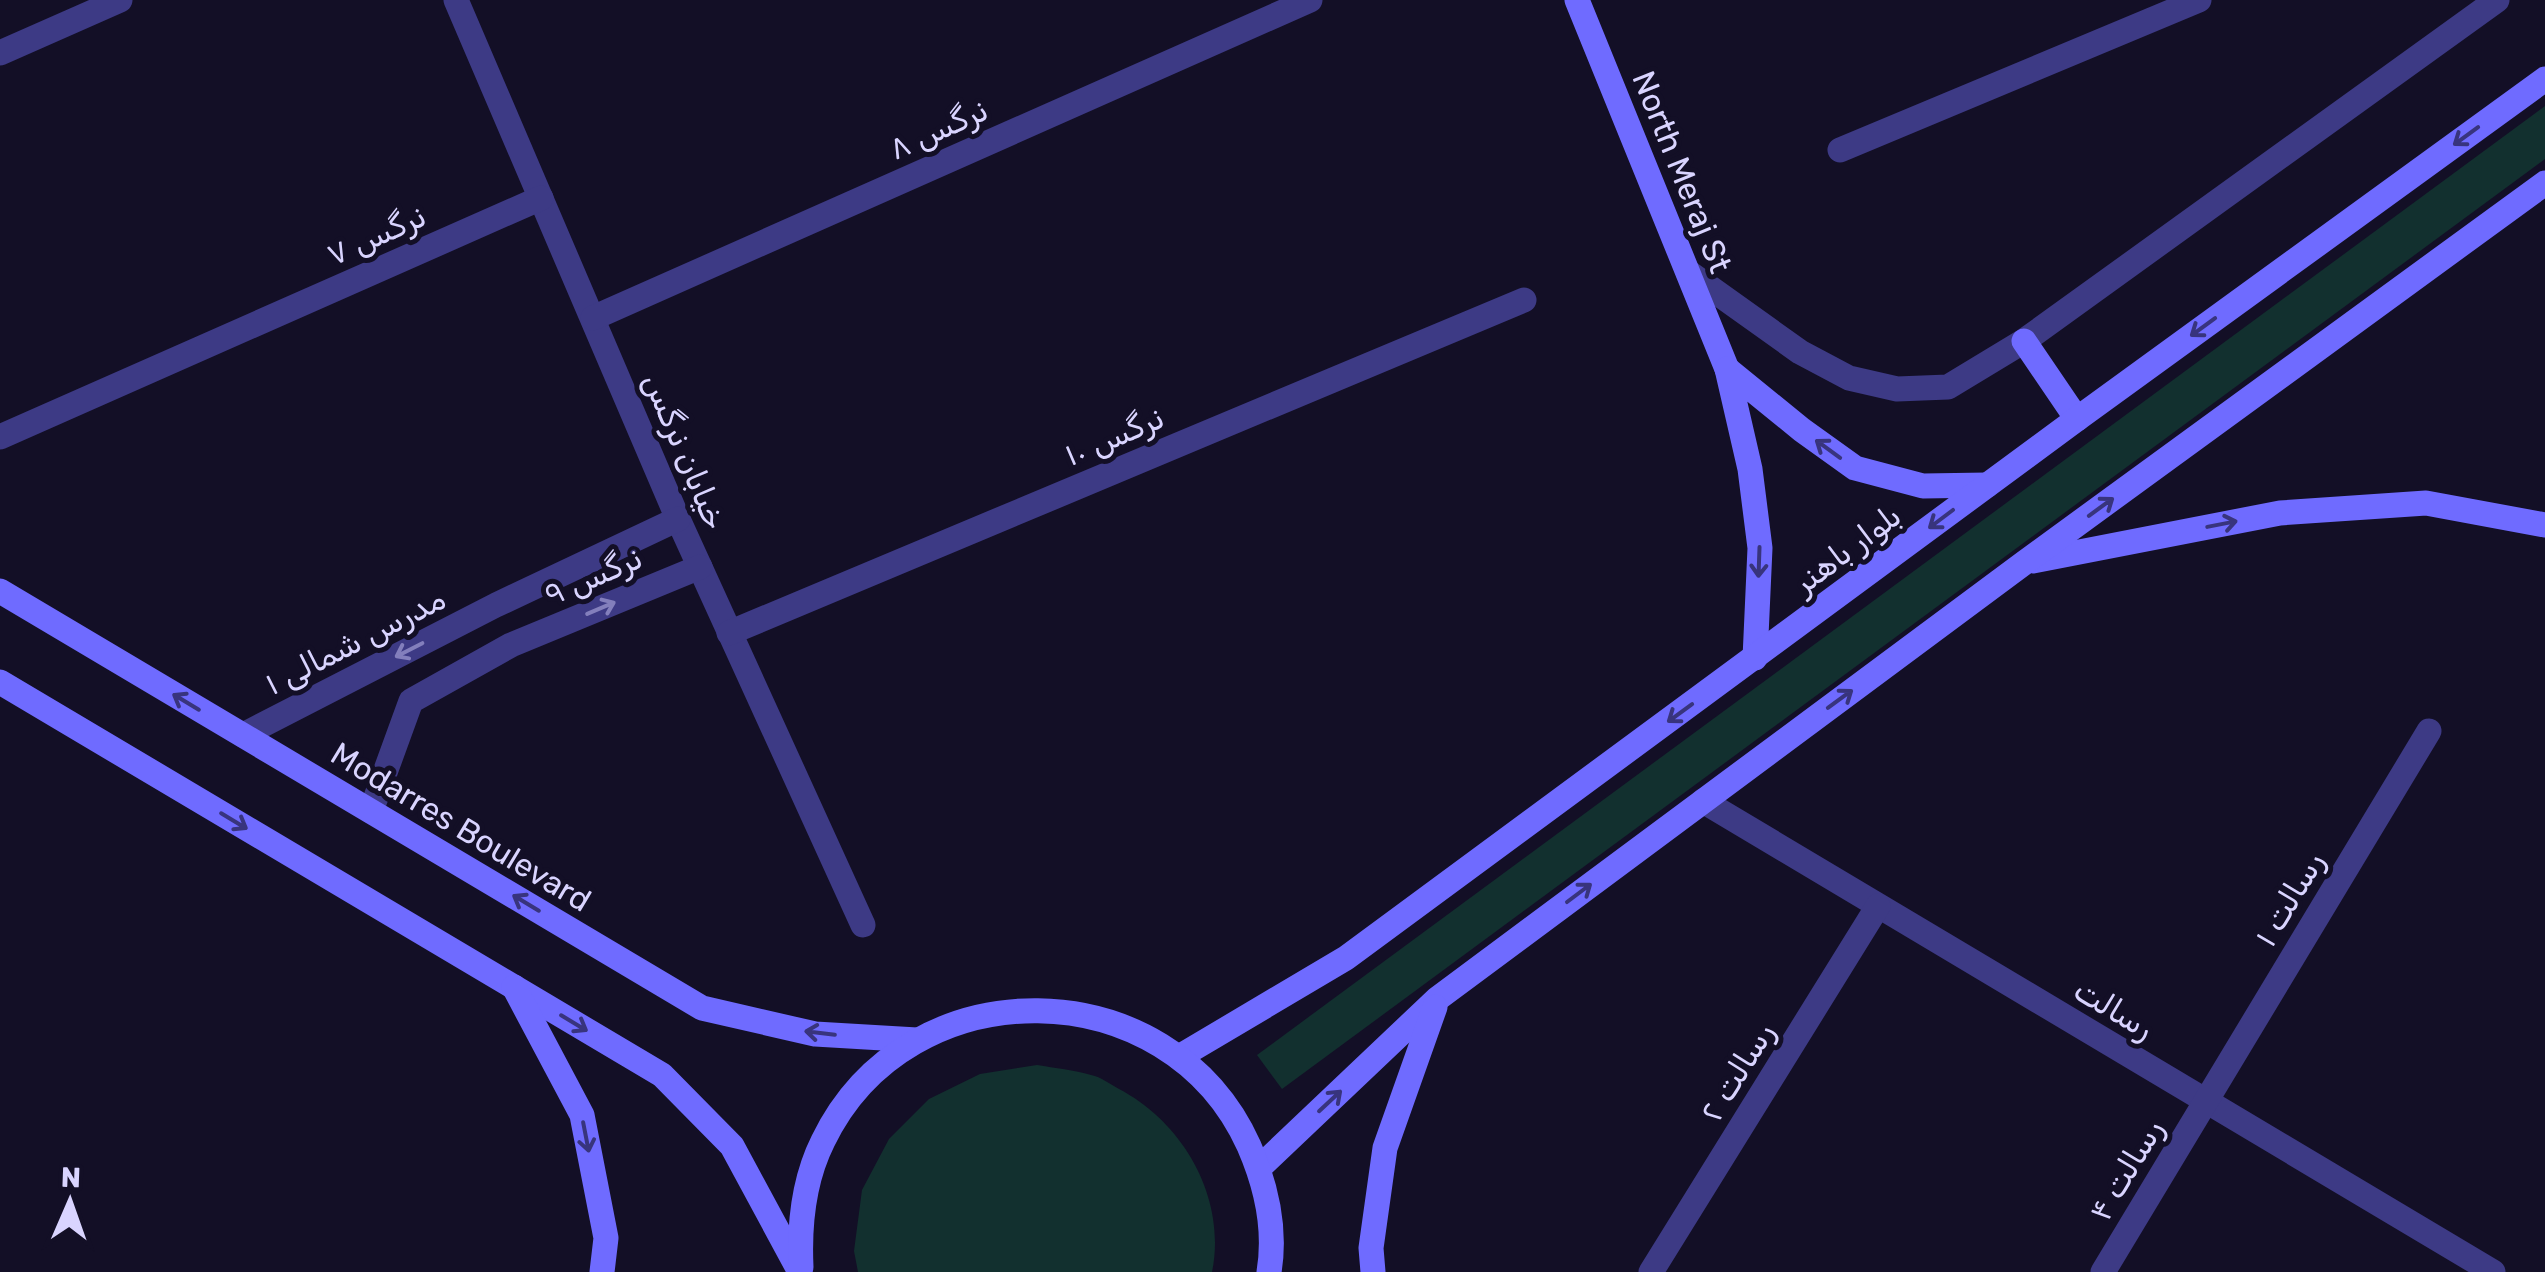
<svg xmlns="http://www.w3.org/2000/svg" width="2545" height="1272" font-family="Rubik,'Noto Naskh Arabic',sans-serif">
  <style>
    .green { fill: #12302f }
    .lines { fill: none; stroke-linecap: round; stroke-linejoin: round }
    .street { stroke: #3d3a85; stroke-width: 25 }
    .secondary { stroke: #6f6bff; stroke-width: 25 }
    .oneway { stroke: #38347d }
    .oneway2 { stroke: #837fbc }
    .labels { text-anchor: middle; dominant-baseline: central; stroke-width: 10; stroke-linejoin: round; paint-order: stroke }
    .street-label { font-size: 32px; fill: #d9d4ff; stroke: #130f26 }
  </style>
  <rect width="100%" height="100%" fill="#130f26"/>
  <g class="green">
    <path d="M2545,106V159L1282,1089L1257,1055Z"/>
    <path d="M1037,1065C1055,1068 1074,1070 1091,1075C1101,1077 1110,1084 1119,1089C1184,1123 1227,1199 1212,1272H858L854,1251L862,1190L889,1139L929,1099L980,1074Z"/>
  </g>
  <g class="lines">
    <g class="street">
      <path d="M456,0L678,519L863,925"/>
      <path d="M0,53L120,0"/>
      <path d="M1840,150L2199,0"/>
      <path d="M1688,272L1800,352L1849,378L1897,389L1948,387L2024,341L2497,0"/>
      <path d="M593,318L1310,0"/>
      <path d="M0,437L541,198"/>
      <path d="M729,633L1524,300"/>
      <path d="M243,735L496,605L678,519"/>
      <path d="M1703,801L2493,1272"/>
      <path d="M371,811L411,701L511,645L700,567"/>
      <path d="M1651,1272L1878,906"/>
      <path d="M2103,1272L2429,731"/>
    </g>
    <g class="secondary">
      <path d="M1577,0L1727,369"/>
      <path d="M2024,341L2077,419"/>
      <path d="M2033,561L2280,513L2426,503L2545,525"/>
      <path d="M0,591L702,1008L815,1034L917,1040"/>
      <path d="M1755,658L1760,548L1750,469L1727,369L1802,430L1855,468L1923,486L1987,485"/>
      <path d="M0,682L662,1075L732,1146L800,1272"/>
      <path d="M514,987L582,1115L606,1238L602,1272"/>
      <path d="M1179,1057L1346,958L2077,419L2545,79"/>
      <path d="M1259,1168L1437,999L2024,563L2545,183"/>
      <path d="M801,1267C799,1224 803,1181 823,1141C908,965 1169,968 1249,1146C1266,1185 1276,1230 1269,1272"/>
      <path d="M1373,1272L1371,1248L1385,1148L1435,1007"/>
    </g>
  </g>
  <defs><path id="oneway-shaft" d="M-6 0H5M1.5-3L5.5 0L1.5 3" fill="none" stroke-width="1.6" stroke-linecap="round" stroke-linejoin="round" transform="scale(2.5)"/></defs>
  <g class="oneway">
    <use href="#oneway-shaft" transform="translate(2466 136) rotate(144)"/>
    <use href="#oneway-shaft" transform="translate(2203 327) rotate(144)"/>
    <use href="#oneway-shaft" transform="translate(1828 449) rotate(-144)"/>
    <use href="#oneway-shaft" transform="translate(2101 507) rotate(-36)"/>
    <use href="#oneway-shaft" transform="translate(1941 519) rotate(143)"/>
    <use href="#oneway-shaft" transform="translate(2222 524) rotate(-11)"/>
    <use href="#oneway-shaft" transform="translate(1759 562) rotate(92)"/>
    <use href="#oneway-shaft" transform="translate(1840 699) rotate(-36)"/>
    <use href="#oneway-shaft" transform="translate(186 702) rotate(-149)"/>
    <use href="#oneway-shaft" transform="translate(1680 713) rotate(144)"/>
    <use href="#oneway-shaft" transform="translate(234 821) rotate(31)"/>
    <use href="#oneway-shaft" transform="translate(1579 893) rotate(-37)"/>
    <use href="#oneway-shaft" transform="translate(526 903) rotate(-149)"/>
    <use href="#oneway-shaft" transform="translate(574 1023) rotate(31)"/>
    <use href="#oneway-shaft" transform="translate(820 1033) rotate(-173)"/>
    <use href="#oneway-shaft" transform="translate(1330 1101) rotate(-43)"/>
    <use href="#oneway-shaft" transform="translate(586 1137) rotate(79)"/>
  </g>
  <g class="oneway2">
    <use href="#oneway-shaft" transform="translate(601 608) rotate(-23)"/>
    <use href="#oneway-shaft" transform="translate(409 650) rotate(153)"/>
  </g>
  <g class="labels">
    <g class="street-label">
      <text transform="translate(938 129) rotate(-24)">نرگس ۸</text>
      <text transform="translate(1682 172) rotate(68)">North Meraj St</text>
      <text transform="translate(376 235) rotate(-24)">نرگس ۷</text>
      <text transform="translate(1114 436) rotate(-23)">نرگس ۱۰</text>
      <text transform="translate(685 451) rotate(67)">خیابان نرگس</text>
      <text transform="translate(1847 549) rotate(-37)">بلوار باهنر</text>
      <text transform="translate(593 576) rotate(-23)">نرگس ۹</text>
      <text transform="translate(355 641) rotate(-27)">مدرس شمالی ۱</text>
      <text transform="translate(461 827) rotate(31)">Modarres Boulevard</text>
      <text transform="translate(2289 899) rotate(-59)">رسالت ۱</text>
      <text transform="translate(2114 1009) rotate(31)">رسالت</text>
      <text transform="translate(1737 1072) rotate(-58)">رسالت ۲</text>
      <text transform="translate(2126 1170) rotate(-59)">رسالت ۴</text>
    </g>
  </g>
  <g transform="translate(70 1202) rotate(2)" stroke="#130f26" stroke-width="8" paint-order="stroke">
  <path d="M0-8L18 38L0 25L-18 38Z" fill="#d9d4ff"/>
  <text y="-15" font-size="28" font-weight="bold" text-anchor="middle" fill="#d9d4ff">N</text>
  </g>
</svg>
